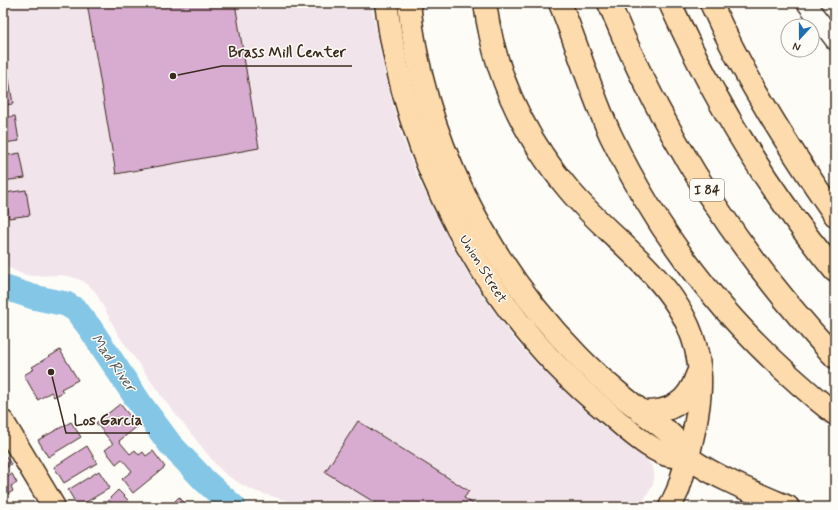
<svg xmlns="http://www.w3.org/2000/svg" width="838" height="510" font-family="Mynerve,sans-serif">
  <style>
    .built { fill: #f2e4eb }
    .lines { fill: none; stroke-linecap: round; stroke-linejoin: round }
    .river { stroke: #84c6e5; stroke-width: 25 }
    .building { fill: #d7acd0; stroke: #3b2a1e }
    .minor-casing { stroke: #3b2a1e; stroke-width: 21 }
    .major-casing { stroke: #3b2a1e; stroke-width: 25 }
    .highway-casing { stroke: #3b2a1e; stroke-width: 25 }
    .minor { stroke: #fdfcf7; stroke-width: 18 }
    .major { stroke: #fedbac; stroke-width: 22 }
    .highway { stroke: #fedbac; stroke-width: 22 }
    .labels { text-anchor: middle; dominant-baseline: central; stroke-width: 3; stroke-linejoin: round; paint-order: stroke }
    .shield { fill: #fdfcf7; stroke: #75695f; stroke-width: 1 }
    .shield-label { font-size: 13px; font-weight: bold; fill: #3b2a1e }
    .street-label { font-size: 14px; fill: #3b2a1e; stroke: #fdfcf7 }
    .water-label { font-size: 15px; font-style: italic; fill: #51595a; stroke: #fdfcf7 }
    .leader { fill: none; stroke: #3b2a1e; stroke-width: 1.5 }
    .callout-dot { fill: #3b2a1e; stroke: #fdfcf7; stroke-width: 1.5 }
    .callout-label { font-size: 15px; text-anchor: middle; font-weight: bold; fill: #3b2a1e; stroke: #fdfcf7; stroke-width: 3; stroke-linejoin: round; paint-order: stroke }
  </style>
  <rect width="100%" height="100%" fill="#fdfcf7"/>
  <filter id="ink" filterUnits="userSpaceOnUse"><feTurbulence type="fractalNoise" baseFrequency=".025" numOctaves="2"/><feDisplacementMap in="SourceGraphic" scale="8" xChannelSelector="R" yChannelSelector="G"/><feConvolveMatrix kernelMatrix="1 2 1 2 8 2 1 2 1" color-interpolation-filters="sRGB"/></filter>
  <g filter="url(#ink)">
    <path class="built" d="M3,3H371L384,71L400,131L417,176L452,247L482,295L515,340L534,361L580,406L604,427L646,459L651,465L654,472V479L652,486L640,507H308L257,492L244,486L225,474L217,466L165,401L119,336L95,291L83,281L72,277L61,275L31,276L22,274L3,265Z"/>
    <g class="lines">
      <path class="river" d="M3,287L33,297L66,304L76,310L90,328L141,405L170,444L205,481L234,507"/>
    </g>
    <g class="building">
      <path d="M87,3H235L259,148L116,174Z"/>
      <path d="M3,45L7,67L3,68Z"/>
      <path d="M9,79L13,104L3,105V80Z"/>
      <path d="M15,116L19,141L3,143V118Z"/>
      <path d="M20,153L25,178L3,181V156Z"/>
      <path d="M26,190L30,215L9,218L5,193Z"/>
      <path d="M60,350L78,380L61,389L63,392L54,397L51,392L38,400L24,375L34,369L32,367Z"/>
      <path d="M120,404L138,426L119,441L130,454L135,450L139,455L143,452L146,456L153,451L165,467L133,493L122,479L132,471L122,459L116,464L105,450L113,444L96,423Z"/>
      <path d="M358,421L469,491L464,498L478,507H382L325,472Z"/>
      <path d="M71,422L81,437L48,457L38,440Z"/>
      <path d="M87,446L97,463L64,483L54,467Z"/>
      <path d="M3,452L11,464L3,470Z"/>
      <path d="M99,471L110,488L78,507L68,490Z"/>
      <path d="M12,474L17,483L11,486L13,491L3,497V480Z"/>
      <path d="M118,490L129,501L123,507H111L113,505L108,500Z"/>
      <path d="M179,497L188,507H169Z"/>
      <path d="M103,503L107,507H99Z"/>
    </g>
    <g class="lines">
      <defs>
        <path id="minor" d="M806,3L835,41"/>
        <g id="major">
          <path d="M386,3C405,159 484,311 606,411C622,425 648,449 667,455C674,457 681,457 688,457"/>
          <path d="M409,3C422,135 486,262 578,356C605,384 636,407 667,431C671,435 675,438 679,443C682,448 685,455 690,459C720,479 755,493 788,507"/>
          <path d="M3,422L54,507"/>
          <path d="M670,507L678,490L688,457"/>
        </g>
        <g id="highway">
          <path d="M485,3C494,73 524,137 570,191C620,250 697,291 700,377C701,404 694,431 688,457"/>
          <path d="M560,3C578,47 591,93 611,136C665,248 738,337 835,414"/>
          <path d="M609,3C662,133 739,254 835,357"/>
          <path d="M670,3C713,99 768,190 835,271"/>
          <path d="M711,3C744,78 789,148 835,215"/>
          <path d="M641,412C670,413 688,403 697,375"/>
        </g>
      </defs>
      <use href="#minor" class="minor-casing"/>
      <use href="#major" class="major-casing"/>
      <use href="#highway" class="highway-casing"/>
      <use href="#minor" class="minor"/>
      <use href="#major" class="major"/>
      <use href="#highway" class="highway"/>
    </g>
  </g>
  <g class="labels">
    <rect class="shield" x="690" y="179" width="34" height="22" rx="3"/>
    <g class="shield-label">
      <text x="707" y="190">I 84</text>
    </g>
    <g class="street-label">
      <text transform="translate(483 269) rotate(58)">Union Street</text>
    </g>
    <g class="water-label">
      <text transform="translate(113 363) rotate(55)">Mad River</text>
    </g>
  </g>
  <path class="leader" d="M173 76L222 66H352M51 372L66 433H150"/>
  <g class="callout-dot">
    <circle cx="173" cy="76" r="4"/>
    <circle cx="51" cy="372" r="4"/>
  </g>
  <g class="callout-label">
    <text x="287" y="57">Brass Mill Center</text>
    <text x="108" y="425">Los Garcia</text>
  </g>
  <rect width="838" height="510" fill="none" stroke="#fdfcf7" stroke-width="16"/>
  <rect x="8" y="8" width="822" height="494" fill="none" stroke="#3b2a1e" stroke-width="1.5" filter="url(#ink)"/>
  <g transform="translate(800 38) rotate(201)"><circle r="19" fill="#fdfcf7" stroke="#afa8a0"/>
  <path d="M0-3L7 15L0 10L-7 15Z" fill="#1f6fb2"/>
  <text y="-6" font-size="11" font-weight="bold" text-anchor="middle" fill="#3b2a1e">N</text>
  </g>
</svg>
